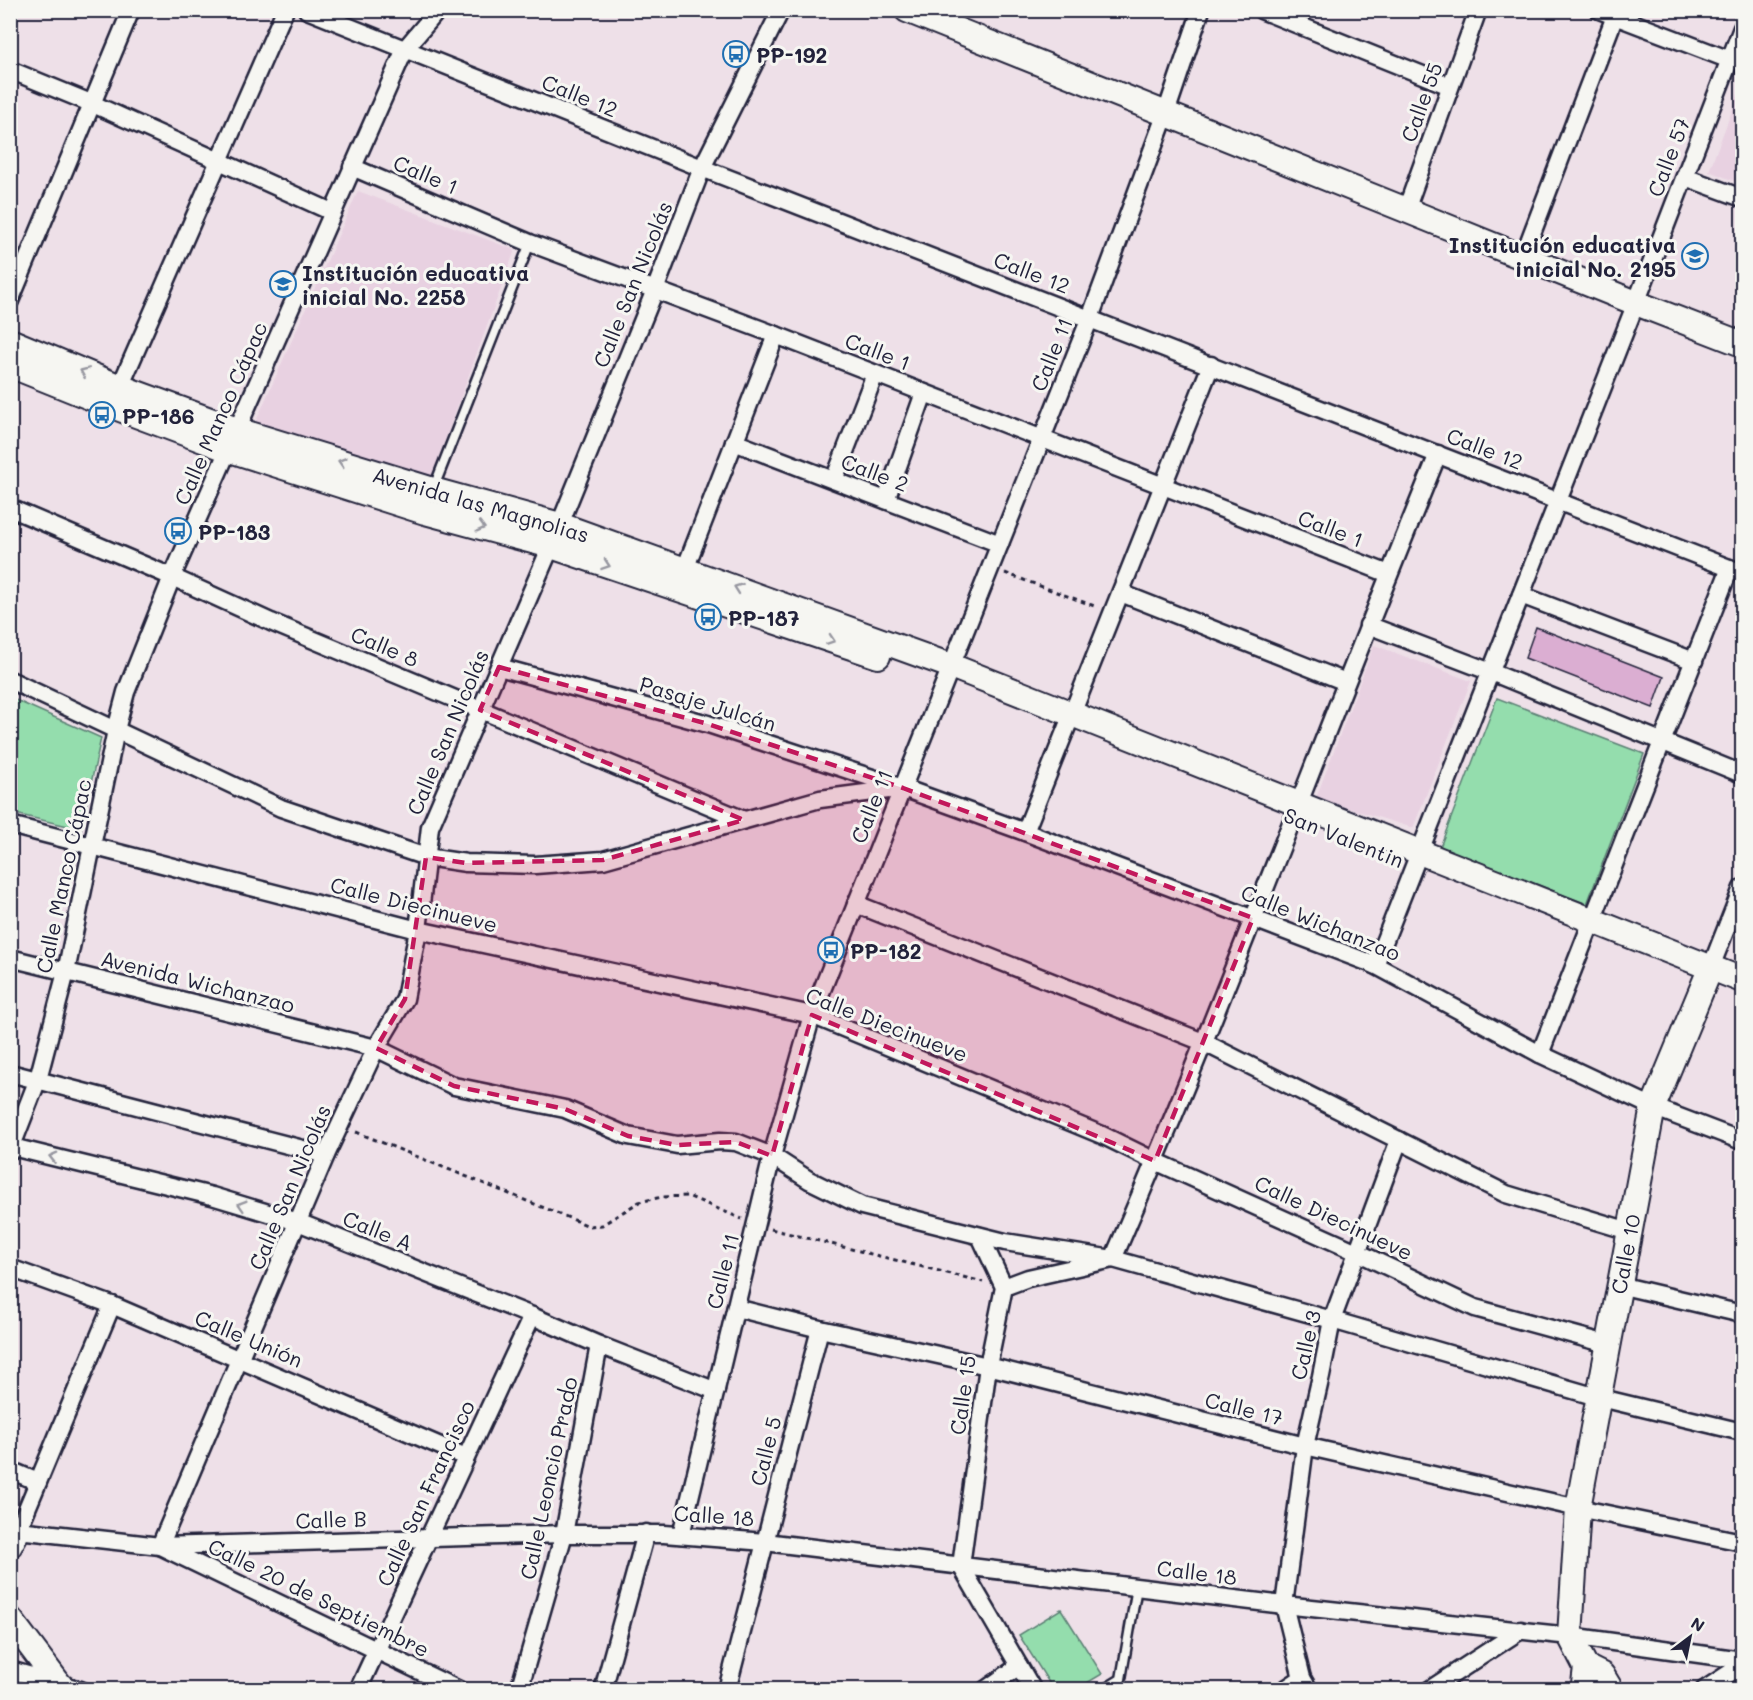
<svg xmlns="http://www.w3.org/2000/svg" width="1753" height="1700" font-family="Mali,sans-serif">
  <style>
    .built { fill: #e8d1e1 }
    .green { fill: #94ddad; stroke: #5b8074; stroke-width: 1.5 }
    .building { fill: #dbaed2; stroke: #22223b; stroke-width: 1.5 }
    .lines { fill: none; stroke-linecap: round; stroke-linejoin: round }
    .lane-casing { stroke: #22223b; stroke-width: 13 }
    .street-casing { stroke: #22223b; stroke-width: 21 }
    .secondary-casing { stroke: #22223b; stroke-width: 28 }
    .path { stroke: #22223b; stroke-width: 3; stroke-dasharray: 4.5 4.5; stroke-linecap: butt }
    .lane { stroke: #f6f6f2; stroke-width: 8 }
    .street { stroke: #f6f6f2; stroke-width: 16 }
    .secondary { stroke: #f6f6f2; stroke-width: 24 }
    .oneway { stroke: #9797a0 }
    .marked { fill: #c2185b; fill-opacity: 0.2; stroke: #c2185b; stroke-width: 4.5; stroke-dasharray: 12 8; stroke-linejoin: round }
    .labels { text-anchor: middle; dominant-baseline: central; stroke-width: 6; stroke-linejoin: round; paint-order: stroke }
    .poi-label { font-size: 21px; font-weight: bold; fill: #22223b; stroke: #f6f6f2; text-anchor: start }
    .street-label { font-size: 21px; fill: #22223b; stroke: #f6f6f2 }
  </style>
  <rect width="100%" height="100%" fill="#eee0e8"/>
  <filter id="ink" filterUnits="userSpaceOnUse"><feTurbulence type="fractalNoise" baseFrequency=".0167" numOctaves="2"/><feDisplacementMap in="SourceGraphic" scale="12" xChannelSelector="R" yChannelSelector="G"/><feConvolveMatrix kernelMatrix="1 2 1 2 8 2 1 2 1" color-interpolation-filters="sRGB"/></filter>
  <g filter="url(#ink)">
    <g class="built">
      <path d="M1742,84V184L1709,171Z"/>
      <path d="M358,191L515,250L431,478L253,428Z"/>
      <path d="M1374,645L1471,681L1413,828L1316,798Z"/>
    </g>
    <g class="green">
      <path d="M11,698L101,738L81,829L11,813Z"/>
      <path d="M1497,698L1644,754L1587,904L1440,847Z"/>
      <path d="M1061,1609L1102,1674L1077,1689H1053L1019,1635Z"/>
    </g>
    <path class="building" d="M1536,627L1664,677L1653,708L1525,658Z"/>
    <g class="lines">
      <defs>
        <g id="lane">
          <path d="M434,487L530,243"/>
          <path d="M1103,1690L1121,1679L1137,1587"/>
        </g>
        <g id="street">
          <path d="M307,10L702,168L1742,573"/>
          <path d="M1261,10L1450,86"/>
          <path d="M1599,10L1730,60"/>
          <path d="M10,70L93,104L332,212"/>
          <path d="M352,167L530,243L776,335L1389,574"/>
          <path d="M1685,177L1742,198"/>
          <path d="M1406,210L1478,10"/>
          <path d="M1523,257L1615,16"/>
          <path d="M10,301L131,10"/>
          <path d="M120,387L285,10"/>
          <path d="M734,442L1000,544"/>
          <path d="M834,480L875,374"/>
          <path d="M886,500L924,393"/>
          <path d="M10,508L172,577L271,622L744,820"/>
          <path d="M685,569L776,335"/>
          <path d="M1121,593L1346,682"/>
          <path d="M1521,595L1694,661"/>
          <path d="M1368,625L1491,672L1742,774"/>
          <path d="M499,667L708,724L903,788L1025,832L1375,965L1540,1054L1653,1107L1742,1141"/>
          <path d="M10,680L281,808L426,857L466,863L535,865L603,860L820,799L896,789"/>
          <path d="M10,825L418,930L812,1015L1102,1135L1155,1161L1359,1253L1475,1308L1607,1344"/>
          <path d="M1025,832L1211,365"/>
          <path d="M856,904L1203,1042L1506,1194L1629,1231"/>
          <path d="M10,958L376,1048L454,1086L565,1109L628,1136L677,1145L720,1141L736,1142L772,1156L809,1180L862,1206L1005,1242L1113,1259L1332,1320L1597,1397L1742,1432"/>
          <path d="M1375,965L1636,303L1742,28"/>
          <path d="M1711,967L1742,888"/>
          <path d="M1540,1054L1730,568"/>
          <path d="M10,1073L326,1155"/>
          <path d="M12,1147L212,1196L298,1222L532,1316L599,1345L716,1391"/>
          <path d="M10,1151L38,1079L66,972L116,730L126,692L172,577L405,49L438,10"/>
          <path d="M10,1268L112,1305L466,1457"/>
          <path d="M1619,1285L1742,1314"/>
          <path d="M1004,1287L1028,1278L1113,1259C1228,994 1328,722 1438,454"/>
          <path d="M112,1305L18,1530L160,1546L564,1534H664L765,1542L1284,1605L1570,1636L1742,1660"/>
          <path d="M736,1308L820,1329L988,1366L1305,1446L1578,1508L1742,1542"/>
          <path d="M10,1470L38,1482"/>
          <path d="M681,1535L772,1156L812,1015L1090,318L1166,113L1201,10"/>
          <path d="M961,1566L988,1366L1004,1287L980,1236"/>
          <path d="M961,1566L1033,1690"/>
          <path d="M10,1670L81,1690"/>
          <path d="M358,1690L532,1316"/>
          <path d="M459,1690L160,1546L326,1155L376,1048L405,999L418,930L430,827L551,546L655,290L702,168L781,10"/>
          <path d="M519,1690L564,1534L599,1345"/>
          <path d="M603,1690L646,1533"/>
          <path d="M727,1690L820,1329"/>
          <path d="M985,1690L1019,1666"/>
          <path d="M1284,1690L1302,1678"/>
          <path d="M1309,1690L1302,1678L1284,1605L1305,1446L1321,1376L1332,1320L1399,1140"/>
          <path d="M1429,1690L1521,1630"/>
          <path d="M1704,1690L1742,1665"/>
        </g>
        <g id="secondary">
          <path d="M907,10L1406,210L1636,303L1742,344"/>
          <path d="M10,341L120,387L237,430L433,490L560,525L951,666L1742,980"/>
          <path d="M10,365L112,406L227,449L425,512L551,546L878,656"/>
          <path d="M10,1527L18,1530L10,1545"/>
          <path d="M10,1619L59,1684L65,1690"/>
          <path d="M1586,1667L1602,1675L1611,1690"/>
          <path d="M1587,1690L1584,1684L1586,1667L1570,1636L1578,1508L1653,1107L1711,967"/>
        </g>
      </defs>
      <use href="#lane" class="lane-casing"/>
      <use href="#street" class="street-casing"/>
      <use href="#secondary" class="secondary-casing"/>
      <g class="path">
        <path d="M1005,573L1097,607"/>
        <path d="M356,1132L589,1226L602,1225L639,1202L662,1197L688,1196L742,1219"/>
        <path d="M771,1229L983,1282"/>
      </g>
      <use href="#lane" class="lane"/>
      <use href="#street" class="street"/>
      <use href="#secondary" class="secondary"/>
    </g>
    <defs><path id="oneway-chevron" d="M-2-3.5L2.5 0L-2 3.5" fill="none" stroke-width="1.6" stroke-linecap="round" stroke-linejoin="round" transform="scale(1.5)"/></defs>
    <g class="oneway">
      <use href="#oneway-chevron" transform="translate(84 372) rotate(-157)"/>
      <use href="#oneway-chevron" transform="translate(342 462) rotate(-163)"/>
      <use href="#oneway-chevron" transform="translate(481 527) rotate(15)"/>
      <use href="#oneway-chevron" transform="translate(606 565) rotate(19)"/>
      <use href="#oneway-chevron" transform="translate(738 588) rotate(-160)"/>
      <use href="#oneway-chevron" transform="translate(831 640) rotate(19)"/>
      <use href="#oneway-chevron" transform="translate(53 1157) rotate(-166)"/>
      <use href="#oneway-chevron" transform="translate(242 1205) rotate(-163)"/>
    </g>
  </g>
  <path class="marked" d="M499,667L708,724L903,788L1253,918L1155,1161L812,1015L772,1156L736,1142L677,1145L628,1136L565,1109L454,1086L376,1048L405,999L426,857L466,863L603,860L744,820L480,710Z"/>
  <defs>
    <symbol id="bus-ring" viewBox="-11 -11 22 22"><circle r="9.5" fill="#f6f6f2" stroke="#1f6fb2" stroke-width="1.5"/><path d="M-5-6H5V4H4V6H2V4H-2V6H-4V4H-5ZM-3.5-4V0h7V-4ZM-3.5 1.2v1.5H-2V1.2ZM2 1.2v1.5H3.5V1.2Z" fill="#1f6fb2"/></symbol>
    <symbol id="school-ring" viewBox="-11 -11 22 22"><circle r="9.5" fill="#f6f6f2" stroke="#1f6fb2" stroke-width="1.5"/><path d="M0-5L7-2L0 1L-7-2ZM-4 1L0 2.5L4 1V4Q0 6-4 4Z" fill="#1f6fb2"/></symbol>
  </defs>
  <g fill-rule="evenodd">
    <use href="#bus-ring" x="721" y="39" width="30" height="30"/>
    <use href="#school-ring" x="1680" y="241" width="30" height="30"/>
    <use href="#school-ring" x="268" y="269" width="30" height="30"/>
    <use href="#bus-ring" x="87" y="400" width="30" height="30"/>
    <use href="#bus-ring" x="163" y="516" width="30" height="30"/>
    <use href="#bus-ring" x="693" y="602" width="30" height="30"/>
    <use href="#bus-ring" x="816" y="935" width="30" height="30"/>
  </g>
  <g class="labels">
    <g class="poi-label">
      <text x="756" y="54">PP-192</text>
      <text x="1676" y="244" text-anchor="end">Institución educativa<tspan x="1676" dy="24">inicial No. 2195</tspan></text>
      <text x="302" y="272">Institución educativa<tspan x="302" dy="24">inicial No. 2258</tspan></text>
      <text x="122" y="415">PP-186</text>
      <text x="198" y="531">PP-183</text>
      <text x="728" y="617">PP-187</text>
      <text x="850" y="950">PP-182</text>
    </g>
    <g class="street-label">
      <text transform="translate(580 95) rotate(22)">Calle 12</text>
      <text transform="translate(1421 102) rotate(-70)">Calle 55</text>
      <text transform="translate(1668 157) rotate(-69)">Calle 57</text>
      <text transform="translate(426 174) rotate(23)">Calle 1</text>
      <text transform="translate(1032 272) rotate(21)">Calle 12</text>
      <text transform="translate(632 284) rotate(-68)">Calle San Nicolás</text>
      <text transform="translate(878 351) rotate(21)">Calle 1</text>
      <text transform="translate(1051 354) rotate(-68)">Calle 11</text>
      <text transform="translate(220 413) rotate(-66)">Calle Manco Cápac</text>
      <text transform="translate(1485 448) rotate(21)">Calle 12</text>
      <text transform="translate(875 472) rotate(21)">Calle 2</text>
      <text transform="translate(481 504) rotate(16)">Avenida las Magnolias</text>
      <text transform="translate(1331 528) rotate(21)">Calle 1</text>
      <text transform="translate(385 646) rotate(23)">Calle 8</text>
      <text transform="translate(708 703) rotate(17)">Pasaje Julcán</text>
      <text transform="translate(447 732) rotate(-67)">Calle San Nicolás</text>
      <text transform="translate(871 806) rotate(-68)">Calle 11</text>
      <text transform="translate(1344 837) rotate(22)">San Valentin</text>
      <text transform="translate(63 876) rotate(-78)">Calle Manco Cápac</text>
      <text transform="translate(414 904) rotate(14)">Calle Diecinueve</text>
      <text transform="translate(1321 922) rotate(22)">Calle Wichanzao</text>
      <text transform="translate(198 981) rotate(14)">Avenida Wichanzao</text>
      <text transform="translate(887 1024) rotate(21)">Calle Diecinueve</text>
      <text transform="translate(289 1187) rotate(-67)">Calle San Nicolás</text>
      <text transform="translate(1334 1217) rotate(25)">Calle Diecinueve</text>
      <text transform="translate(378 1230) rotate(22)">Calle A</text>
      <text transform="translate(1625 1254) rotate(-79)">Calle 10</text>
      <text transform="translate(722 1271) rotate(-76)">Calle 11</text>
      <text transform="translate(249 1338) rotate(23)">Calle Unión</text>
      <text transform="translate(1305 1345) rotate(-77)">Calle 3</text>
      <text transform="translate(962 1395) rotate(-82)">Calle 15</text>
      <text transform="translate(1244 1408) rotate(14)">Calle 17</text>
      <text transform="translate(765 1451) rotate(-76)">Calle 5</text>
      <text transform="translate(548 1478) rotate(-78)">Calle Leoncio Prado</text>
      <text transform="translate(425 1493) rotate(-65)">Calle San Francisco</text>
      <text transform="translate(714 1515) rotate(4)">Calle 18</text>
      <text transform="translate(331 1519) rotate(-2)">Calle B</text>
      <text transform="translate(1197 1572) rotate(7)">Calle 18</text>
      <text transform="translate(319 1597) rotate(26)">Calle 20 de Septiembre</text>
    </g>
  </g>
  <rect width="1753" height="1700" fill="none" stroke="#f6f6f2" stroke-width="36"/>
  <rect x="18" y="18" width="1717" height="1664" fill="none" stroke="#22223b" stroke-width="2" filter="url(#ink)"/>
  <g transform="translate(1690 1637) rotate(32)" stroke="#f6f6f2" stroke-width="4.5" paint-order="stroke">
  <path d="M0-4.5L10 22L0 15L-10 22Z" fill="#22223b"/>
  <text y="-9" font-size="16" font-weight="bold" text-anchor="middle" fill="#22223b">N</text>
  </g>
</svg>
